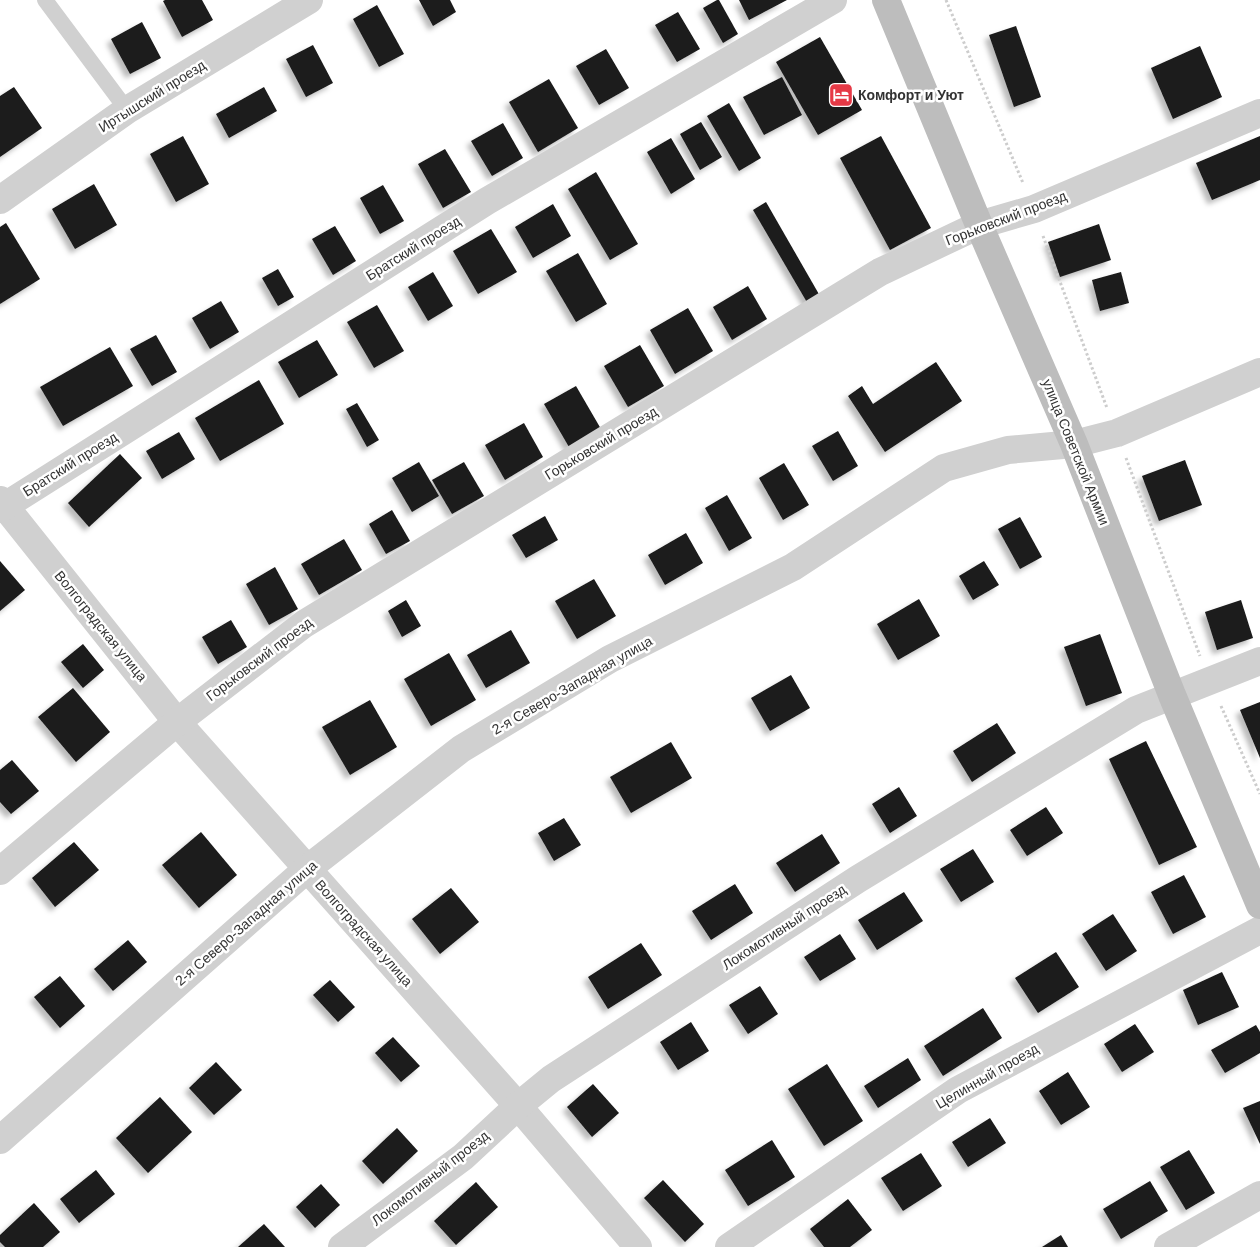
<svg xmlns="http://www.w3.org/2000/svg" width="1260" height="1247" font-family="Helvetica,sans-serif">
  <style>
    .building { fill: #1a1a1a; filter: url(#shadow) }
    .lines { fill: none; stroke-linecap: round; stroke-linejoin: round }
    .path { stroke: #cdcdcd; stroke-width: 3; stroke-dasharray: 2.5 2.5; stroke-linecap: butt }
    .lane { stroke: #d0d0d0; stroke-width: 16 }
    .street { stroke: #d0d0d0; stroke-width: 28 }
    .secondary { stroke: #bdbdbd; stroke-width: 28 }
    .labels { text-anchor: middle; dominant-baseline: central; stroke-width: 5; stroke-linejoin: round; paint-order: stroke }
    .poi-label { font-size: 14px; font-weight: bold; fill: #333; stroke: #fff; text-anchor: start }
    .street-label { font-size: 14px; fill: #333; stroke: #fff }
  </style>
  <defs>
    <filter id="shadow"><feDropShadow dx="-4.5" dy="4.5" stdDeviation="2.5" flood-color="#0004"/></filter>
  </defs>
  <rect width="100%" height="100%" fill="#fff"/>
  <g class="building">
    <path d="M165,0H202L213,20L182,37L163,1Z"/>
    <path d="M419,0H450L456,12L433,26Z"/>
    <path d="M717,0H719L738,34L723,43L703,8Z"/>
    <path d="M739,0H787L749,20Z"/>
    <path d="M377,5L404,54L379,67L353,19Z"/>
    <path d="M678,12L700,49L677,62L655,25Z"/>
    <path d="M142,22L161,58L130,74L111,39Z"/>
    <path d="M1016,26L1041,97L1014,107L989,35Z"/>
    <path d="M820,37L862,110L818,135L776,62Z"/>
    <path d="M313,45L333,83L306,97L286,59Z"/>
    <path d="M1200,46L1222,97L1173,119L1151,68Z"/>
    <path d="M606,49L629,88L599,105L576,66Z"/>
    <path d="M782,77L802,115L764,135L743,97Z"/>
    <path d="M549,79L578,128L538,152L509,102Z"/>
    <path d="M14,87L42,128L0,157V96Z"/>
    <path d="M264,87L277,111L229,138L216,114Z"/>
    <path d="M729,103L761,158L739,171L707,116Z"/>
    <path d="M701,122L722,157L700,170L680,134Z"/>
    <path d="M503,123L523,158L492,176L471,141Z"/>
    <path d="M183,136L209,184L176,202L150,154Z"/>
    <path d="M881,136L931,228L890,250L840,158Z"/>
    <path d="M1260,136V180L1212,200L1196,163Z"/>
    <path d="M671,138L695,179L671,194L647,152Z"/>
    <path d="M445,149L471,192L443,208L418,164Z"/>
    <path d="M596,172L638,244L610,260L568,189Z"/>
    <path d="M94,184L117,225L75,249L52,209Z"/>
    <path d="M383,185L404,221L380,234L360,198Z"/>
    <path d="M766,202L820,296L808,304L753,210Z"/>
    <path d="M553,204L571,236L533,258L515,227Z"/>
    <path d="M6,223L40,279L0,304V227Z"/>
    <path d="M1099,224L1111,260L1060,277L1048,242Z"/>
    <path d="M335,226L356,261L333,275L312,239Z"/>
    <path d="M491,229L517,272L478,294L453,251Z"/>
    <path d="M578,253L607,304L576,322L546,271Z"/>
    <path d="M278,269L294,297L278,306L262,278Z"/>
    <path d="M433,272L453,306L428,321L408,287Z"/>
    <path d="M1121,272L1129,303L1100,311L1092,280Z"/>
    <path d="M748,286L767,319L732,340L713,307Z"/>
    <path d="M221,301L239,332L210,349L192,318Z"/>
    <path d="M377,305L404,351L374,368L347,322Z"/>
    <path d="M688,308L713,351L675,374L650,330Z"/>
    <path d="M156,335L177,372L152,386L130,349Z"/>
    <path d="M317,340L338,375L299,398L278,362Z"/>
    <path d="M640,345L664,386L628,407L604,366Z"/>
    <path d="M110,347L133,386L63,426L40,387Z"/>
    <path d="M936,362L962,401L885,452L848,396L862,386L873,404Z"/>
    <path d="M259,380L284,424L220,461L195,418Z"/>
    <path d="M576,386L601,429L569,447L544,404Z"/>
    <path d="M357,403L379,440L367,447L346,409Z"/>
    <path d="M524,423L543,457L505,480L485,445Z"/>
    <path d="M838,431L858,466L833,481L812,446Z"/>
    <path d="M179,432L195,459L162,479L146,451Z"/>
    <path d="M120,454L142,478L89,527L68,503Z"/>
    <path d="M1185,460L1202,505L1159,521L1142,476Z"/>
    <path d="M419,462L439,496L412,512L392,478Z"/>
    <path d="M464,462L484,496L452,514L432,480Z"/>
    <path d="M784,463L809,505L783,520L759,478Z"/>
    <path d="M727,495L752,538L729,551L705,508Z"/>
    <path d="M392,510L410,541L386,554L369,524Z"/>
    <path d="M545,516L558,540L526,558L512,535Z"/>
    <path d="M1020,517L1042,557L1020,569L998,529Z"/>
    <path d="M686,533L703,563L665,585L648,555Z"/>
    <path d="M344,539L362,570L319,595L301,564Z"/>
    <path d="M0,561L25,590L0,611Z"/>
    <path d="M984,561L999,585L973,600L959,576Z"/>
    <path d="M275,567L298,609L269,625L246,584Z"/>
    <path d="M594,579L616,616L577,639L555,601Z"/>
    <path d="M919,599L940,636L898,660L877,624Z"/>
    <path d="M406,600L421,626L402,637L388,611Z"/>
    <path d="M1241,600L1253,638L1217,650L1205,612Z"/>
    <path d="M231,620L247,647L218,664L202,637Z"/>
    <path d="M511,630L530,663L486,688L467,655Z"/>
    <path d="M1100,634L1122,693L1086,706L1064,647Z"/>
    <path d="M83,644L104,670L83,688L61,662Z"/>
    <path d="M449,653L476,700L431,726L404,679Z"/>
    <path d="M791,675L810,708L770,731L751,698Z"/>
    <path d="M73,688L110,732L76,762L38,717Z"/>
    <path d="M370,700L397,747L350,775L322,727Z"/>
    <path d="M1260,702V758L1240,710Z"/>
    <path d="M997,723L1016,753L972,782L953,751Z"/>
    <path d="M1146,741L1197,847L1159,865L1109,759Z"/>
    <path d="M671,742L692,778L631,813L610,777Z"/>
    <path d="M12,760L39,791L11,814L0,802V770Z"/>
    <path d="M899,787L917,816L890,833L872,804Z"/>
    <path d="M1046,807L1063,833L1027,856L1010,830Z"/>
    <path d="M564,818L581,845L554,861L538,833Z"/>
    <path d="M201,832L237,875L199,908L162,865Z"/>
    <path d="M822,834L840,863L795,892L776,863Z"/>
    <path d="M74,842L99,870L55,907L32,878Z"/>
    <path d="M973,849L994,882L961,902L940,869Z"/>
    <path d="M1184,875L1206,917L1173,934L1151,892Z"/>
    <path d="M735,884L753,913L711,940L692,911Z"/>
    <path d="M451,888L479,922L440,954L412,919Z"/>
    <path d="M904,892L923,921L877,950L858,920Z"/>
    <path d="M1113,914L1137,951L1106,971L1082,934Z"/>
    <path d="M840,934L856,959L820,981L804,957Z"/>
    <path d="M128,940L147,962L113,991L94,969Z"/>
    <path d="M641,943L662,975L608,1009L588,977Z"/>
    <path d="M1056,952L1079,987L1038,1013L1015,978Z"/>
    <path d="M1222,972L1239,1007L1198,1025L1183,990Z"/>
    <path d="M60,976L85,1006L60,1028L34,997Z"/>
    <path d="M330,980L355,1007L338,1022L313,995Z"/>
    <path d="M760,986L778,1014L748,1034L729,1005Z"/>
    <path d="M983,1008L1002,1038L943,1076L924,1046Z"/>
    <path d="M691,1022L709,1051L678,1070L660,1042Z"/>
    <path d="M1135,1024L1154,1052L1122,1072L1104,1044Z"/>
    <path d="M1256,1025L1260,1032V1053L1225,1073L1211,1050Z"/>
    <path d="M393,1037L420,1066L401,1082L375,1053Z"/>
    <path d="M908,1058L921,1080L878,1108L864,1086Z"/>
    <path d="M216,1062L242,1090L214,1115L189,1088Z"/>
    <path d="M827,1064L863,1121L824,1146L788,1089Z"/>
    <path d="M1068,1072L1090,1107L1061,1125L1039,1091Z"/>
    <path d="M593,1084L619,1113L592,1137L567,1107Z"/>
    <path d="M160,1097L192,1132L148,1173L116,1138Z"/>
    <path d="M1260,1101V1144L1243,1108Z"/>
    <path d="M990,1118L1006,1143L968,1167L952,1142Z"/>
    <path d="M397,1128L418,1151L383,1184L362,1161Z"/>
    <path d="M772,1140L795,1177L748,1206L725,1170Z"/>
    <path d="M1189,1150L1215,1193L1186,1210L1160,1167Z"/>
    <path d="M921,1153L942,1186L903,1211L881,1178Z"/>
    <path d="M96,1170L115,1194L79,1223L60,1199Z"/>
    <path d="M663,1180L704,1224L685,1242L644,1198Z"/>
    <path d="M1150,1181L1168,1211L1121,1239L1103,1209Z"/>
    <path d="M476,1182L498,1207L456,1245L434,1221Z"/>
    <path d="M321,1184L340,1205L315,1228L296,1207Z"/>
    <path d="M848,1199L872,1230L850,1247H824L810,1229Z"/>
    <path d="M34,1203L60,1232L43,1247H5L0,1242V1235Z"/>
    <path d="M264,1224L285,1247H238Z"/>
    <path d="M1061,1235L1068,1247H1042Z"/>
  </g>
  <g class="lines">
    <g class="path">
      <path d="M946,0L1023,183"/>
      <path d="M1043,236L1107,408"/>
      <path d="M1126,458L1200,656"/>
      <path d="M1221,706L1260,794"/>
    </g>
    <path class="lane" d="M45,0L127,110"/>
    <g class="street">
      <path d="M0,200L127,110L309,0"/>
      <path d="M0,500L177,722L518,1106L638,1247"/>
      <path d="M0,509L487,201L833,0"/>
      <path d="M0,871L177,722L304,624L880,272L979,225L1034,209L1260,113"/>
      <path d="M0,1140L307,869L461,749L610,659L793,567L944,468L1008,450L1074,444L1117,433L1260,372"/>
      <path d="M342,1247L463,1157L518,1106L551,1079L858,879L1136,710L1260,661"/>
      <path d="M729,1247L958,1090L1260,930"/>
      <path d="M1168,1247L1260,1195"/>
    </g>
    <path class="secondary" d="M886,0L979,225L1074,444L1172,695L1260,905"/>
  </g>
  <defs>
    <symbol id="hotel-square" viewBox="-11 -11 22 22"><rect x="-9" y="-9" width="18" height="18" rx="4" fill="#e63946" stroke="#fff"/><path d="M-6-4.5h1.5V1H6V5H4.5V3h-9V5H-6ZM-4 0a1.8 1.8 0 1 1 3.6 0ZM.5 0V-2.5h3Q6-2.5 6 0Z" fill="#fff"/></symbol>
  </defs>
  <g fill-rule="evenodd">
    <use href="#hotel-square" x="827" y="81" width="28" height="28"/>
  </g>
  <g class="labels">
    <g class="poi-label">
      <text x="858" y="95">Комфорт и Уют</text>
    </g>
    <g class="street-label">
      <text transform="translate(152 96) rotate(-32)">Иртышский проезд</text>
      <text transform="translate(1006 218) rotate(-21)">Горьковский проезд</text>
      <text transform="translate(413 248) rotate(-32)">Братский проезд</text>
      <text transform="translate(601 443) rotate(-31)">Горьковский проезд</text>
      <text transform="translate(1076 452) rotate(68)">улица Советской Армии</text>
      <text transform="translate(70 464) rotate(-32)">Братский проезд</text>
      <text transform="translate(101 626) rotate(51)">Волгоградская улица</text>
      <text transform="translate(259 659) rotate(-37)">Горьковский проезд</text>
      <text transform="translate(572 685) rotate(-30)">2-я Северо-Западная улица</text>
      <text transform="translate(246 923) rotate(-41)">2-я Северо-Западная улица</text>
      <text transform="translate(784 927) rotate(-33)">Локомотивный проезд</text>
      <text transform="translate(364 933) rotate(48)">Волгоградская улица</text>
      <text transform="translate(987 1076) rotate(-30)">Целинный проезд</text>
      <text transform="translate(430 1178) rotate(-38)">Локомотивный проезд</text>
    </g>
  </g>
</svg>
